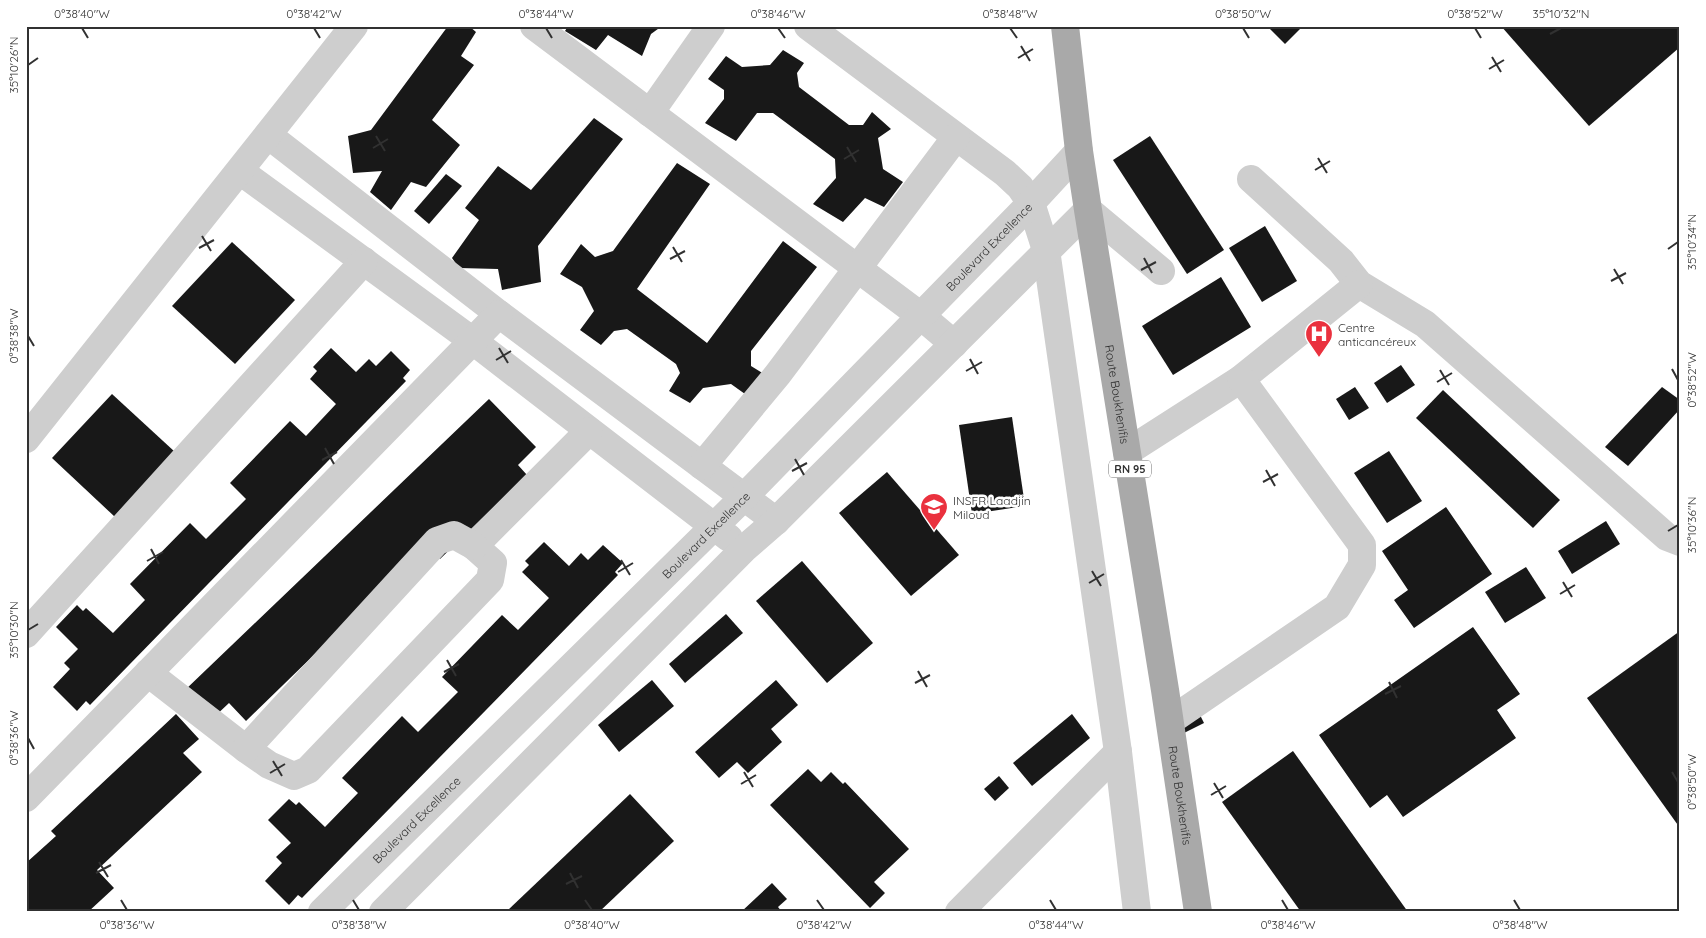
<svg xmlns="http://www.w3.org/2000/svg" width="1706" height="938" font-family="Quicksand,sans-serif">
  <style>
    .building { fill: #181818 }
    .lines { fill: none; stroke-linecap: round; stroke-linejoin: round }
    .minor { stroke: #cecece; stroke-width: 28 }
    .major { stroke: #a9a9a9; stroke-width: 28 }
    .ticks { fill: none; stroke: #313131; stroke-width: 2 }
    .labels { text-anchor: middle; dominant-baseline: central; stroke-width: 5; stroke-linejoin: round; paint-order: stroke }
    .shield { fill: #fff; stroke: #6f6f6f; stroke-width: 1 }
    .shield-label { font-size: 11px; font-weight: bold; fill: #313131 }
    .street-label { font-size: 12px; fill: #313131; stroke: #fff }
    .poi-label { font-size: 12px; fill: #313131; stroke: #fff; text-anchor: start }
    .neatline { fill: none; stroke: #313131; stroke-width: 2 }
    .ticks-label { font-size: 12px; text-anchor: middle; fill: #313131 }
  </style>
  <rect width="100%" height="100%" fill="#fff"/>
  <g class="building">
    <path d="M448,26H469L476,32L461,56L474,65L432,120L460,145L426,187L411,182L391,210L370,192L382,171L353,173L348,136L371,130Z"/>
    <path d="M568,26H662L651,34L642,56L608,35L596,50L565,31Z"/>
    <path d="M1267,26H1298L1300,29L1285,44Z"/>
    <path d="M1501,26H1680V47L1589,126Z"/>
    <path d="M783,50L804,63L797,73L799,87L849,125H863L872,112L891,129L878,138L883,169L903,182L884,207L865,198L843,222L813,204L836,178L835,159L773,113H757L736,141L705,123L724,99V90L708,79L726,56L742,67L770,65Z"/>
    <path d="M594,118L623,139L538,246L541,282L502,290L498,269L459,268L452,258L479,220L465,208L498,166L531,190Z"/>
    <path d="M1150,136L1224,250L1187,274L1113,160Z"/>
    <path d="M677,163L710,184L637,289L707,343L783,241L817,267L751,351V366L764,374L745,394L731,384L703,388L690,403L669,391L680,373L676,364L627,329L614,331L601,345L580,330L594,311L582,287L560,274L581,244L595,257L613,251Z"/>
    <path d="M446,174L462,186L429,224L414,211Z"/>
    <path d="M1265,226L1297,281L1262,302L1229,248Z"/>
    <path d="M232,242L295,300L235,364L172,306Z"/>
    <path d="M1221,277L1251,327L1173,375L1142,326Z"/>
    <path d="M331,348L356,372L369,359L376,366L391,351L410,370L403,378L406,381L90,705L86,701L77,711L53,687L70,669L64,663L78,649L56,627L77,605L83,611L86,608L113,633L145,600L130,584L190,523L206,539L246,499L230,483L290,421L306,436L336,404L310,379L317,371L313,367Z"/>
    <path d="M1401,365L1415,385L1387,403L1374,383Z"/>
    <path d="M1355,387L1369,408L1349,420L1336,399Z"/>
    <path d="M1662,387L1680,400V409L1628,466L1605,447Z"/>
    <path d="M1443,390L1560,500L1533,528L1416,418Z"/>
    <path d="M112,394L175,452L115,517L52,458Z"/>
    <path d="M489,399L536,447L518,465L527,475L440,559L427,545L246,721L229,703L211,720L184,691Z"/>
    <path d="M1012,417L1025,506L972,514L959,425Z"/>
    <path d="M1389,451L1422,501L1387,523L1354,473Z"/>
    <path d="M887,472L959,555L911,596L839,513Z"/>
    <path d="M1446,507L1492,574L1414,628L1394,600L1408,590L1382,551Z"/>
    <path d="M1606,521L1620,544L1572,574L1558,551Z"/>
    <path d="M544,542L569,566L581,553L588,560L603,545L623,563L615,572L618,575L302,898L298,895L289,905L265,881L282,863L276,857L291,843L268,820L289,799L296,805L299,802L325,827L358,793L342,778L402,716L418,732L458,692L442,677L502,615L518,630L549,598L522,572L529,565L525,561Z"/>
    <path d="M802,561L873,643L827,683L756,601Z"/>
    <path d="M1526,567L1546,598L1505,623L1485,592Z"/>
    <path d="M726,614L743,633L685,683L669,664Z"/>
    <path d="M1473,627L1520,694L1497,710L1516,738L1403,817L1387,795L1370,808L1319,735Z"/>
    <path d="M1680,631V828L1587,698Z"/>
    <path d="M652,680L674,706L619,752L598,725Z"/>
    <path d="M776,680L798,705L771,729L782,742L748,773L737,762L719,778L695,752Z"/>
    <path d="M1195,705L1204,723L1184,733L1175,716Z"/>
    <path d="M176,714L199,739L183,753L202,772L97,870L114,888L88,912H26V863L56,836L51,831Z"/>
    <path d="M1072,714L1090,738L1032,786L1013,763Z"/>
    <path d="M1293,751L1408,912H1301L1222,802Z"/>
    <path d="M808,769L821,782L831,772L843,784L845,782L909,849L874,882L885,893L870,908L770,805Z"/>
    <path d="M999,776L1009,788L995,801L984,789Z"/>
    <path d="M630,794L674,841L599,912H506Z"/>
    <path d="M772,883L787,899L778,907L782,912H741Z"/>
  </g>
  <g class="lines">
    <g class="minor">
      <path d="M534,26L921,316L954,344"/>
      <path d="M808,26L1005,173L1020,187L1031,203L1046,250L1118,752L1137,912"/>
      <path d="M650,113L711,26"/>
      <path d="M268,135L499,314L776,521"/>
      <path d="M240,171L473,341L729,538"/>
      <path d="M1251,179L1341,261L1359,284L1425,324L1667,537L1680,542"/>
      <path d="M26,439L354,26"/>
      <path d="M1127,452L1241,379L1359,284"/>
      <path d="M702,466L778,374L956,137"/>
      <path d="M26,634L364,261"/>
      <path d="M148,673L246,749L269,765L294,776L308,770L490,580L493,563L474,546L589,431"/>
      <path d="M1170,721L1337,607L1362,565V545L1241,379"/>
      <path d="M246,749L437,541L454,535L474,546"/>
      <path d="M26,798L499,314"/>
      <path id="s1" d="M322,912L744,497L1031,203L1079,151"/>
      <path d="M383,912L745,548L776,521L1088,210L1161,271"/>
      <path d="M959,912L1118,752"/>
    </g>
    <path class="major" id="s2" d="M1065,26L1079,151L1088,210L1165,690L1198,912"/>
  </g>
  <path class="ticks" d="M82,28L88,38M314,28L320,38M546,28L552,38M778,28L785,38M1010,28L1017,38M1243,28L1249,38M1475,28L1481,38M1550,34L1561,28M1021,46L1030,61M1492,57L1501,72M1018,58L1033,49M28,65L38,58M1489,69L1504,60M376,136L385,151M847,147L856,162M373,148L388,139M1318,158L1327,173M844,159L859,150M1315,170L1330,161M202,236L211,251M673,247L682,262M199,248L214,240M1668,249L1678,242M1144,258L1152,273M670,259L685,251M1614,269L1623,284M1141,270L1156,262M1611,281L1626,273M28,336L34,346M499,348L508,363M970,359L978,374M496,360L511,351M1672,369L1678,380M1440,370L1449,385M966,371L982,362M1437,382L1452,373M325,448L334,464M795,459L804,475M322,460L337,452M1266,470L1275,486M792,471L807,463M1263,482L1278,474M1668,531L1678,525M151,549L159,564M621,560L630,575M147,561L163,552M1092,571L1101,586M618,572L633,563M1563,582L1572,597M1089,583L1104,574M1560,594L1575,585M28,630L38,624M447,660L456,676M918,671L927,687M444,672L459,664M1389,682L1397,698M915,683L930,675M1385,694L1401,686M28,738L34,749M273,761L282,776M744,772L753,787M1672,772L1678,782M270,773L285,764M1214,783L1223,798M741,784L756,775M1211,795L1226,786M99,862L108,877M96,873L111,865M570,873L578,888M566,884L582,876M121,900L127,910M353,900L359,910M585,900L592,910M817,900L824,910M1050,900L1056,910M1282,900L1288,910M1514,900L1520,910"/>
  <defs>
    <symbol id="hospital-pin" viewBox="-11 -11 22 30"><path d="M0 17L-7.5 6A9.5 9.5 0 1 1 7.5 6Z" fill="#ea313e" stroke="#fff"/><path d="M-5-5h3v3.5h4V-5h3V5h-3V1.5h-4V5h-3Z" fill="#fff"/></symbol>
    <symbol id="university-pin" viewBox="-11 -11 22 30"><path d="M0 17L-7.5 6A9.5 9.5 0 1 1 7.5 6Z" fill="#ea313e" stroke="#fff"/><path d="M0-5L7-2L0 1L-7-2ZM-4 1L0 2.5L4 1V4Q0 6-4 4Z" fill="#fff"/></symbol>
  </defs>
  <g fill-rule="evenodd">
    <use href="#hospital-pin" x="1303" y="318" width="32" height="43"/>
    <use href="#university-pin" x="918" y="491" width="32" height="43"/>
  </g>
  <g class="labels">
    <rect class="shield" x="1109" y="460.5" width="42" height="17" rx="4"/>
    <g class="shield-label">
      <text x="1130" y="469">RN 95</text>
    </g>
    <g class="street-label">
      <text stroke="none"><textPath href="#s1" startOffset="942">Boulevard Excellence</textPath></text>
      <text stroke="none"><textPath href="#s2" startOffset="372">Route Boukhenifis</textPath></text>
      <text stroke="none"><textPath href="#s1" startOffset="538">Boulevard Excellence</textPath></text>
      <text stroke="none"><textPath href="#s2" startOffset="778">Route Boukhenifis</textPath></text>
      <text stroke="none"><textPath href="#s1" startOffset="132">Boulevard Excellence</textPath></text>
    </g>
    <g class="poi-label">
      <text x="1338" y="327">Centre<tspan x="1338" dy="14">anticancéreux</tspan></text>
      <text x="953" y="500">INSFR Laadjin<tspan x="953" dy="14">Miloud</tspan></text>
    </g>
  </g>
  <rect width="1706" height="938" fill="none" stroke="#ffffff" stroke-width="55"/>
  <rect x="28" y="28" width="1650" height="882" class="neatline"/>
  <g class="ticks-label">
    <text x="82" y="18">0°38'40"W</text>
    <text x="314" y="18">0°38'42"W</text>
    <text x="546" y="18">0°38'44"W</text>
    <text x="778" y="18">0°38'46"W</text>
    <text x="1010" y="18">0°38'48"W</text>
    <text x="1243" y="18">0°38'50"W</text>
    <text x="1475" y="18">0°38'52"W</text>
    <text x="1561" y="18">35°10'32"N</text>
    <text transform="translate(14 65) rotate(-90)" y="4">35°10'26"N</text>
    <text transform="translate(1692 242) rotate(-90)" y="4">35°10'34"N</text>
    <text transform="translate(14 336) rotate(-90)" y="4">0°38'38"W</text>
    <text transform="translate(1692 380) rotate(-90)" y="4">0°38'52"W</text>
    <text transform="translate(1692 525) rotate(-90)" y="4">35°10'36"N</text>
    <text transform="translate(14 630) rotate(-90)" y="4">35°10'30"N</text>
    <text transform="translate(14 738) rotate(-90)" y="4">0°38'36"W</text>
    <text transform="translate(1692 782) rotate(-90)" y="4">0°38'50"W</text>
    <text x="127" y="929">0°38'36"W</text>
    <text x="359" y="929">0°38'38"W</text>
    <text x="592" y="929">0°38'40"W</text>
    <text x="824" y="929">0°38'42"W</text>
    <text x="1056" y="929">0°38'44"W</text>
    <text x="1288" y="929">0°38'46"W</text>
    <text x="1520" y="929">0°38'48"W</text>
  </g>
</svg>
